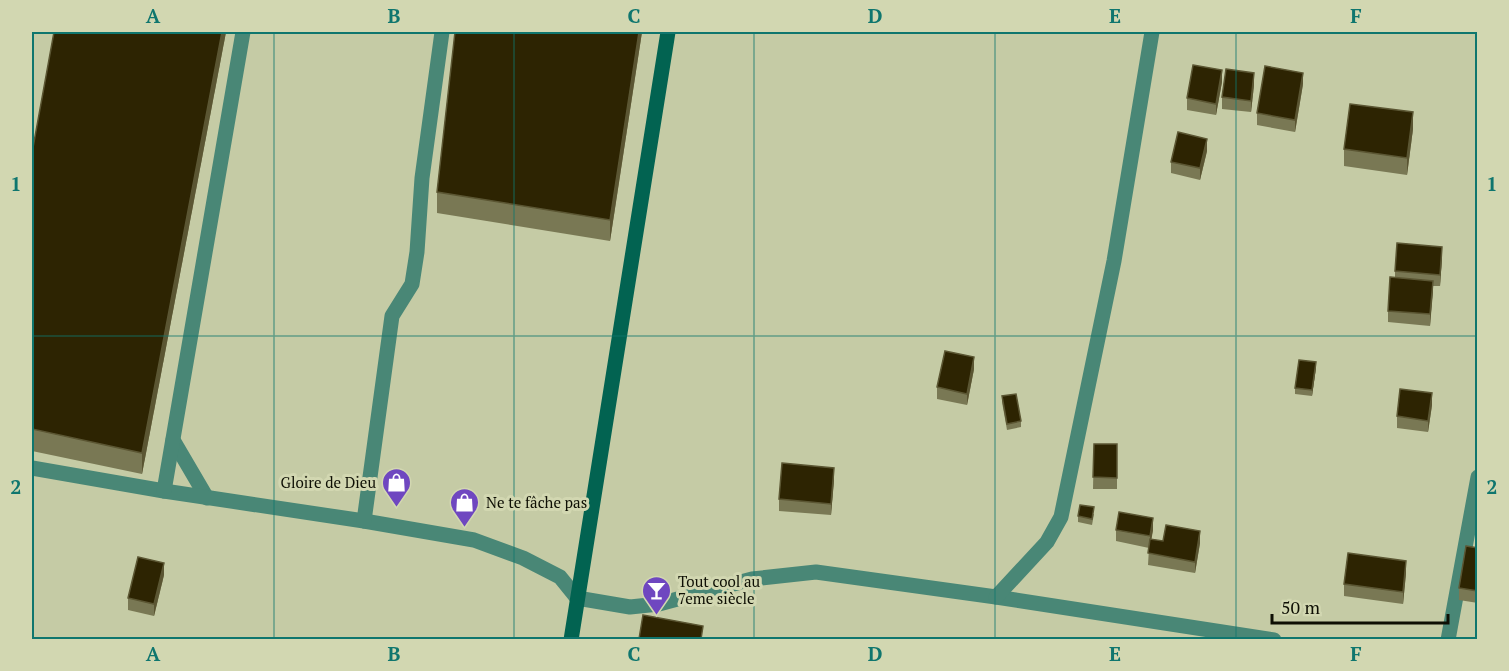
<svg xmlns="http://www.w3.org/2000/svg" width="1509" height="671" font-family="'PT Serif',serif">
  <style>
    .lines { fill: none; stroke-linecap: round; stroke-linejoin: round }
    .street { stroke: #498776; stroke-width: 15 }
    .secondary { stroke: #026351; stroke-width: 15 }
    .wall { fill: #797854 }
    .shaded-wall { fill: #5b5633 }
    .building { fill: #2d2402; stroke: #5b5633; stroke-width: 1.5 }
    .grid { fill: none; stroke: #0f766e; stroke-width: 1.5; stroke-opacity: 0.55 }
    .labels { text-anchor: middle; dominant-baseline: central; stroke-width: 6; stroke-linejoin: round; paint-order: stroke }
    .poi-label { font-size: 15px; fill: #0e0f04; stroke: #d2d7b1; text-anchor: start }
    .neatline { fill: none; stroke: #0f766e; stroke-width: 2 }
    .grid-label { font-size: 20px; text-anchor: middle; font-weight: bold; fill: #0f766e }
  </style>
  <rect width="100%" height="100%" fill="#c5cba5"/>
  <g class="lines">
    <g class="street">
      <path d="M173,440L207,498"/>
      <path d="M32,468L164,491L364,521L474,540L523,558L560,577L577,598L630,607L659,604L752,579L816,572L996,597L1274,640"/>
      <path d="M164,491L243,32"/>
      <path d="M364,521L392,316L412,284L417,252L422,178L442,32"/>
      <path d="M996,597L1047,542L1061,517L1114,261L1152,32"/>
      <path d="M1448,640L1478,477"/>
    </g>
    <path class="secondary" d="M571,640L668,32"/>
  </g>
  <g class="wall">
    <path d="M226,32L142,474L32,451V153Z"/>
    <path d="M642,32L610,241L437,213V192Z"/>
    <path d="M1222,82L1216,115L1187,110V98Z"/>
    <path d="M1303,84L1295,132L1257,125V113Z"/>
    <path d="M1254,85L1251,112L1222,109V97Z"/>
    <path d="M1413,129L1407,175L1344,166V149Z"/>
    <path d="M1207,151L1200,180L1171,173V162Z"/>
    <path d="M1442,258L1440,286H1433L1430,326L1388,322V311L1395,278V271Z"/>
    <path d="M1316,368L1312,396L1295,394V388Z"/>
    <path d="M974,369L967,405L937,399V387Z"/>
    <path d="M1002,396L1021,421V427L1007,430L1002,402Z"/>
    <path d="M1432,405L1428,432L1397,428V416Z"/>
    <path d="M1094,444H1117V489H1093Z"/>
    <path d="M834,480L831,515L779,511V499Z"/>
    <path d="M1094,514L1092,525L1078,522V516Z"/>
    <path d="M1116,530H1153L1151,539L1163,541L1200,543L1195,573L1148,565L1149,548L1116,541Z"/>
    <path d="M1478,548V603L1459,600V588Z"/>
    <path d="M1406,573L1403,604L1344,596V584Z"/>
    <path d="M164,575L154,616L128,610V598Z"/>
  </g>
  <g class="shaded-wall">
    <path d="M222,32H226L142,474V453Z"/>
    <path d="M639,32H642L610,241V220Z"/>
    <path d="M1222,70V82L1216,115V104Z"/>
    <path d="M1254,73V85L1251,112V101Z"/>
    <path d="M1303,73V84L1295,132V120Z"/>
    <path d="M1413,112V129L1407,175V158Z"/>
    <path d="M1207,139V151L1200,180V168Z"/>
    <path d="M1442,247V258L1440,286V275Z"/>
    <path d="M1433,281V292L1430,326V314Z"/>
    <path d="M974,357V369L967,405V394Z"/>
    <path d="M1316,362V368L1312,396V390Z"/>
    <path d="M1432,393V405L1428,432V421Z"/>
    <path d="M834,468V480L831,515V504Z"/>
    <path d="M1153,518V530L1150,548V536Z"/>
    <path d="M1200,531V543L1195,573V562Z"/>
    <path d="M1406,561V573L1403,604V592Z"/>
    <path d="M164,563V575L154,616V604Z"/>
  </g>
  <g class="building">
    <path d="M54,32H222L142,453L32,429V153Z"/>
    <path d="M455,32H639L610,220L437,192Z"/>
    <path d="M1193,65L1222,70L1216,104L1187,98Z"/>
    <path d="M1265,66L1303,73L1295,120L1257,113Z"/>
    <path d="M1226,69L1254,73L1251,101L1222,97Z"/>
    <path d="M1350,104L1413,112L1407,158L1344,149Z"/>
    <path d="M1178,132L1207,139L1200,168L1171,162Z"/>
    <path d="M1397,243L1442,247L1440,275L1395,271Z"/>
    <path d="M1390,277L1433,281L1430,314L1388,311Z"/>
    <path d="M945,351L974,357L967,394L937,387Z"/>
    <path d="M1299,360L1316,362L1312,390L1295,388Z"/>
    <path d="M1400,389L1432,393L1428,421L1397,416Z"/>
    <path d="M1016,394L1021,421L1007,424L1002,396Z"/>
    <path d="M1094,444H1117V478L1093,477Z"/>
    <path d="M782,463L834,468L831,504L779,499Z"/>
    <path d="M1080,505L1094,507L1092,519L1078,516Z"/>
    <path d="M1119,512L1153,518L1150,536L1116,530Z"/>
    <path d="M1166,525L1200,531L1195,562L1148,553L1150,539L1163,541Z"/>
    <path d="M1466,546L1478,548V591L1459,588Z"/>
    <path d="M1348,553L1406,561L1403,592L1344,584Z"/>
    <path d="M138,557L164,563L154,604L128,598Z"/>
    <path d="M643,615L703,626L701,639H639Z"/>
  </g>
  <path class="grid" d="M274,32V640M514,32V640M754,32V640M995,32V640M1236,32V640M32,336H1478"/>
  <defs>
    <symbol id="shop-pin" viewBox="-11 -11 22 30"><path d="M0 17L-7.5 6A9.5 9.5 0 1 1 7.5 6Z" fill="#6f47c0" stroke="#d2d7b1"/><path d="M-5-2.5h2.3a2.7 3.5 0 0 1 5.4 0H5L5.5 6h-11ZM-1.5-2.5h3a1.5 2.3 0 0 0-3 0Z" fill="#fff"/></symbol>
    <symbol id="bar-pin" viewBox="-11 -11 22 30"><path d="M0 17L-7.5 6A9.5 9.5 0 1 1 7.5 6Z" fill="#6f47c0" stroke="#d2d7b1"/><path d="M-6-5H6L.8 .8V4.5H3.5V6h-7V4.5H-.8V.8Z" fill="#fff"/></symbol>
  </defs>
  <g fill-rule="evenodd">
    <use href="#shop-pin" x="380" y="466" width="33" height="45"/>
    <use href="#shop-pin" x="448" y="486" width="33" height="45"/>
    <use href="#bar-pin" x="640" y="574" width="33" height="45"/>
  </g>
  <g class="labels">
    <g class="poi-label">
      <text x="376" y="482" text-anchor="end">Gloire de Dieu</text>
      <text x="486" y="502">Ne te fâche pas</text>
      <text x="678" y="581">Tout cool au<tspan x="678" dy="17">7eme siècle</tspan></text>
    </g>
  </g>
  <rect width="1509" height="671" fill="none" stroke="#d2d7b1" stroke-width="66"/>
  <path d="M1272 614v9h176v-9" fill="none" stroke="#0e0f04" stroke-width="3"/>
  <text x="1281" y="614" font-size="18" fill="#0e0f04" stroke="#d2d7b1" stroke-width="4.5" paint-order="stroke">50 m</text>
  <rect x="33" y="33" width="1443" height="605" class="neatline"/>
  <g class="grid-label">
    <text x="153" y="23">A</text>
    <text x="394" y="23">B</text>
    <text x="634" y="23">C</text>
    <text x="875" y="23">D</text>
    <text x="1115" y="23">E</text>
    <text x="1356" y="23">F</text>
    <text x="16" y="191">1</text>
    <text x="1492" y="191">1</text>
    <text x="16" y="494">2</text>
    <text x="1492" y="494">2</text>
    <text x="153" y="661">A</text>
    <text x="394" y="661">B</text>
    <text x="634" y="661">C</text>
    <text x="875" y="661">D</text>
    <text x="1115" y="661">E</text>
    <text x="1356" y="661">F</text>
  </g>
</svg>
